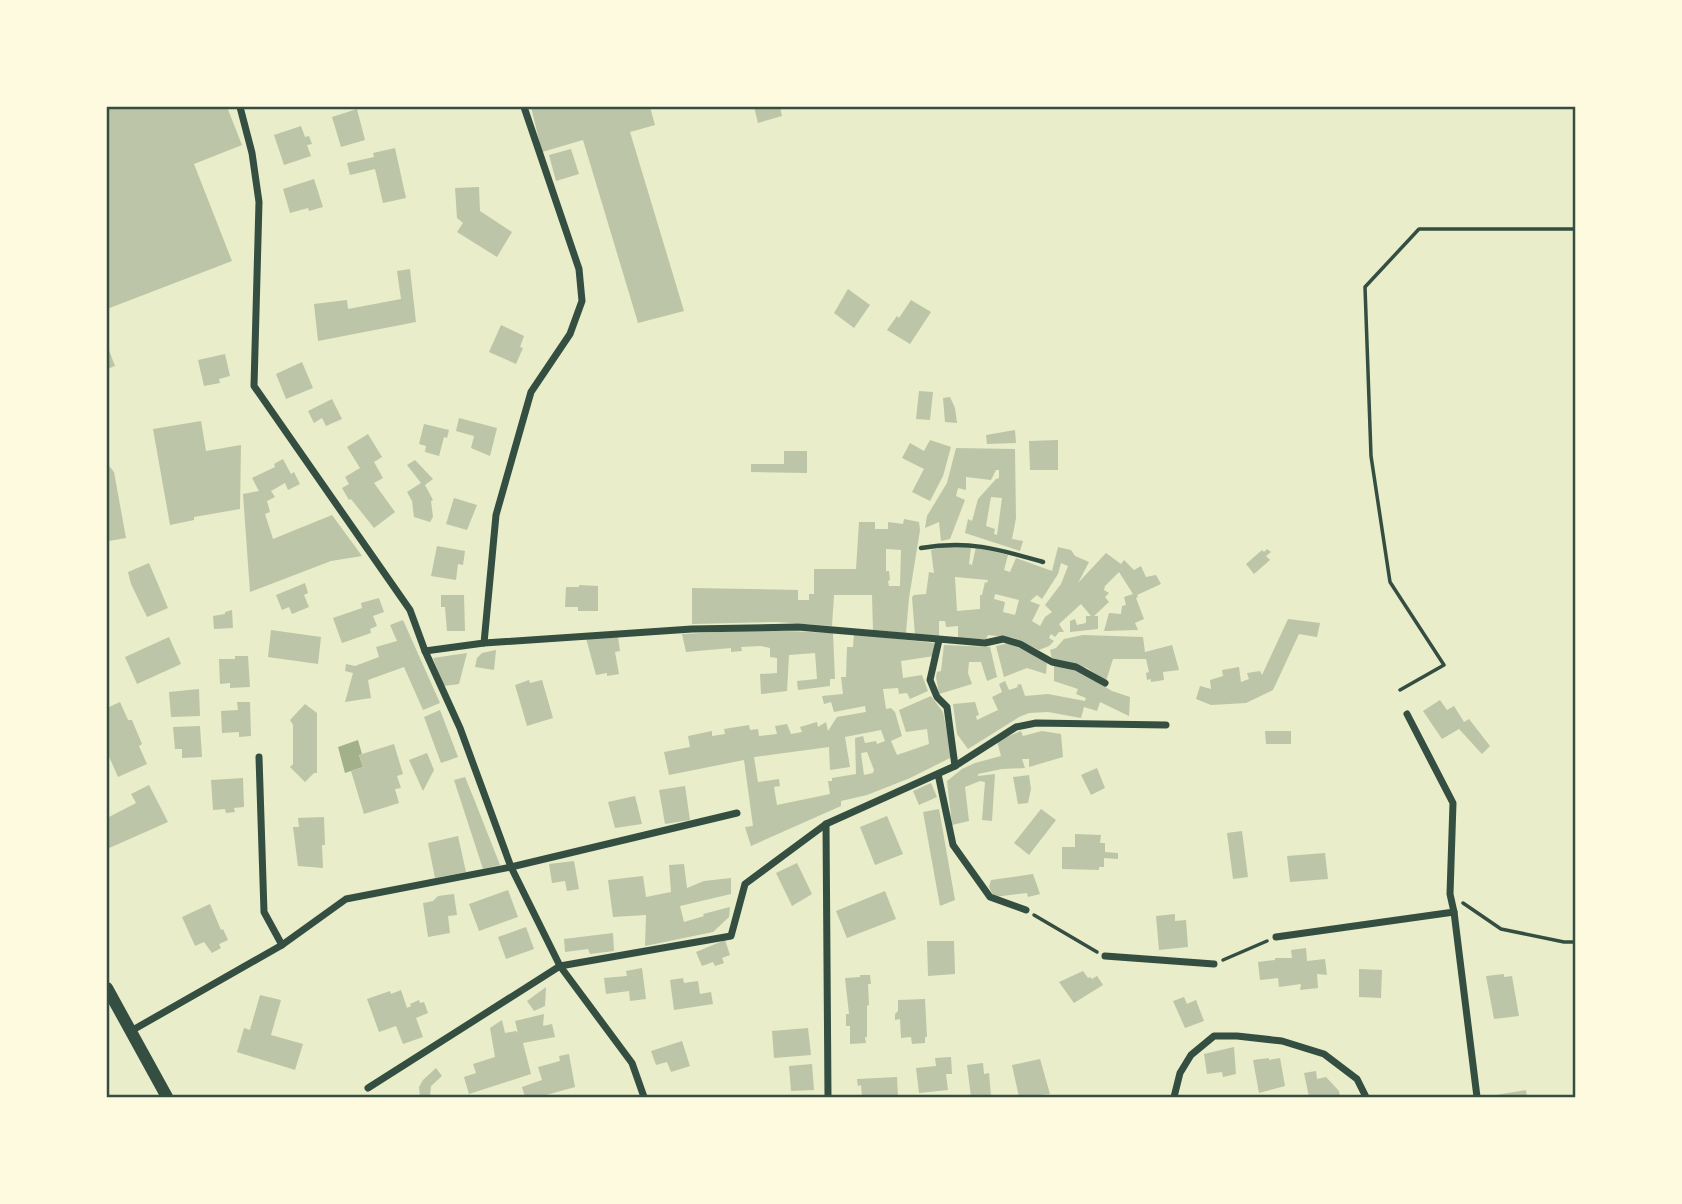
<svg xmlns="http://www.w3.org/2000/svg" width="1682" height="1204" font-family="'Nunito Sans',sans-serif">
  <style>
    .water { fill: #a3b18a }
    .building { fill: #bcc5a7; fill-rule: evenodd }
    .lines { fill: none; stroke-linecap: round; stroke-linejoin: round }
    .path { stroke: #344e41; stroke-width: 3.5 }
    .service { stroke: #344e41; stroke-width: 4.5 }
    .minor { stroke: #344e41; stroke-width: 7 }
    .secondary { stroke: #344e41; stroke-width: 12 }
    .neatline { fill: none; stroke: #344e41; stroke-width: 2.5 }
  </style>
  <rect width="100%" height="100%" fill="#e9edc9"/>
  <path class="water" d="M358,740L362,754L359,755L363,767L345,773L338,747Z"/>
  <g class="building">
    <path d="M107,107H227L242,145L194,164L232,261L107,309Z"/>
    <path d="M531,107H650L655,125L630,132L684,311L638,323L583,140L542,152Z"/>
    <path d="M754,107H780L782,116L758,123Z"/>
    <path d="M357,109L365,140L341,147L332,117Z"/>
    <path d="M301,126L305,137L309,136L312,144L307,145L311,156L284,165L274,135Z"/>
    <path d="M395,148L406,198L383,203L375,169L350,175L347,163L374,157L373,153Z"/>
    <path d="M571,149L579,174L556,181L549,155Z"/>
    <path d="M314,179L323,207L309,211L308,208L290,213L283,189Z"/>
    <path d="M479,187L480,211L512,232L497,257L457,232L463,223L457,218L455,188Z"/>
    <path d="M410,269L416,322L318,341L314,304L347,300L348,309L401,299L397,271Z"/>
    <path d="M848,289L870,305L854,328L834,313Z"/>
    <path d="M911,300L931,312L910,344L887,330L897,316L899,318Z"/>
    <path d="M501,325L524,336L520,347L523,348L516,364L489,352Z"/>
    <path d="M107,345L115,366L107,369Z"/>
    <path d="M225,354L230,376L219,379L220,383L204,386L198,360Z"/>
    <path d="M302,362L313,388L286,399L276,374Z"/>
    <path d="M919,391L933,392L930,420L916,419Z"/>
    <path d="M950,397L955,408L957,423L945,422L943,398Z"/>
    <path d="M332,399L342,419L326,426L322,418L314,423L308,411Z"/>
    <path d="M459,418L497,428L490,456L471,448L474,436L456,431Z"/>
    <path d="M201,421L206,451L241,445L240,509L194,517V520L170,525L153,429Z"/>
    <path d="M424,424L449,430L447,438L444,437L439,456L425,452L426,446L419,444Z"/>
    <path d="M1015,430L1016,443L987,444L986,435Z"/>
    <path d="M368,434L382,457L374,462L383,478L374,483L395,512L374,528L351,499L349,500L342,488L349,484L345,477L360,468L347,447Z"/>
    <path d="M930,440L951,447L943,476L930,501L912,492L924,469L902,458L910,443L924,451Z"/>
    <path d="M1058,440V470H1030L1029,441Z"/>
    <path d="M956,448L1015,449L1016,518L1012,539L1023,541L1020,551L965,533L968,519L972,521L978,499L996,479L999,478V470H996L991,480L966,477V490L958,488L956,496L965,500L950,539L941,541L939,522L925,528L927,516L947,483ZM991,497L1002,498L997,535L994,534L995,529L986,526Z"/>
    <path d="M784,451H807V473L751,472V464H784Z"/>
    <path d="M283,459L291,474L294,472L300,484L288,490L285,483L271,491L275,497L267,501L270,512L265,514L273,539L332,515L362,556L331,561L250,592L243,494L259,491L252,478L275,467L274,464Z"/>
    <path d="M415,460L433,479L425,485L433,500L431,501L433,517L430,522L414,517L412,501L407,492L421,483L407,465Z"/>
    <path d="M107,466L110,467L114,472L126,538L109,541L107,539Z"/>
    <path d="M454,498L477,505L467,530L446,524Z"/>
    <path d="M904,519L919,522L920,530L909,598L906,633L873,630L872,595H834L832,626L777,622L692,624V588L798,590V600H809V594H814V569H856L859,522H875V529H888V522L903,524ZM886,549L901,550L900,586H889L888,581L890,580L889,571H886Z"/>
    <path d="M437,546L465,551L463,565L458,564L456,580L431,576Z"/>
    <path d="M947,546L971,548L969,564L972,565L976,547L1008,555L1004,570L1010,572L1016,558L1052,571L1058,547L1071,550L1075,556L1089,562L1078,583L1106,553L1121,564L1124,560L1134,570L1141,566L1146,577L1156,575L1161,584L1137,595L1138,597L1136,598L1144,619L1135,623L1138,630L1104,631L1109,613L1121,614L1122,606L1126,605L1124,597L1133,594L1119,572L1105,586L1104,590L1109,593L1105,597L1109,602L1094,616H1098V629L1070,632V621L1075,619L1077,625L1086,623V616H1091L1081,604L1059,624L1064,632H1059L1055,637L1051,634L1049,638L1054,641L1049,646L1039,650L1014,638L988,635L986,639H958V626L946,627L945,621H939V636L915,635L912,597L914,595L926,594L929,572L934,573L931,550ZM1061,563L1068,566L1061,584L1045,605L1052,612L1045,617L1040,626L1032,621L1040,605L1030,601L1037,595L1042,599L1058,574ZM955,577L988,580L987,583L985,582L982,595H980V609L957,611ZM995,594L1019,600L1015,615L1003,612L1005,602L994,599Z"/>
    <path d="M1267,549L1271,552L1266,556L1270,560L1254,574L1246,564L1262,550L1264,552Z"/>
    <path d="M149,563L168,608L147,617L131,584L128,572Z"/>
    <path d="M305,583L308,593L304,595L309,607L292,614L289,607L282,610L276,595Z"/>
    <path d="M579,585L598,586V611H578V607H565L566,587H579Z"/>
    <path d="M441,595H464L465,631H447L445,607H441Z"/>
    <path d="M379,598L384,612L373,616L377,626L370,629L371,633L342,643L333,618L362,608L361,603Z"/>
    <path d="M232,610L233,628L214,629L213,616L225,614V612Z"/>
    <path d="M1288,619L1320,623L1317,637L1299,634L1273,690L1246,703L1211,705L1196,699L1200,686L1211,689L1210,680L1223,676L1222,670L1239,667L1241,682L1249,679L1247,673L1260,671L1262,675Z"/>
    <path d="M403,620L440,703L423,710L404,667L368,680L371,698L345,702L353,673L345,671L346,664L355,666L379,657L376,647L397,641L390,625Z"/>
    <path d="M271,630L321,637L318,664L268,657Z"/>
    <path d="M759,630L833,633L835,679H830V686L798,690L797,681L817,679L815,653L789,655L787,691L761,694L760,674L777,673V658L770,657V648L761,646L741,647L742,651L731,652V648L686,652L682,634Z"/>
    <path d="M854,634L934,643V656L901,661L903,678L922,675L928,691L910,699L907,693L899,694L898,688L883,689L886,709L891,708L895,712L902,736L891,741L897,755L929,744L927,729L906,732L899,710L931,696L943,712L952,757L910,778L867,795L841,801V806L751,846L745,827L753,826L744,760L669,775L664,752L690,747L688,736L712,731V736L725,734L724,729L749,725L750,730L758,729L759,736L777,734L775,726L787,724L791,734L802,732L800,727L817,722L818,727L826,722L828,731L837,717L866,712L865,706L834,712L831,702L824,704L822,696L843,694L841,677H846L847,647H853ZM881,730L885,741L877,744L876,741L865,743L863,736L855,738L856,774L832,778V781H828L830,794L777,805L774,787L780,786L779,779L758,782L754,757L829,747L830,770L850,767L845,737ZM867,752L874,770L873,773L864,775L861,753Z"/>
    <path d="M1083,635L1143,637L1145,652L1172,645L1179,670L1163,672L1164,680L1151,682V679L1147,680L1146,673L1149,672L1146,659H1113L1106,681L1087,668L1052,659L1050,650L1056,648L1064,639Z"/>
    <path d="M169,637L181,664L137,684L125,657Z"/>
    <path d="M618,637L620,651L615,652L619,674L607,676V673L596,675L586,638Z"/>
    <path d="M1009,643L1047,661L1046,674L1027,668L1004,677L996,646Z"/>
    <path d="M944,645L990,647L997,677L987,681L981,662H969L968,673L972,684L939,694L936,677L937,672L941,671Z"/>
    <path d="M496,650L494,670L475,667L477,658L482,653Z"/>
    <path d="M467,653L459,684L444,686L433,658Z"/>
    <path d="M235,656H248L250,687L230,688V683L220,684L219,659H235Z"/>
    <path d="M1054,664L1075,669L1112,691L1130,697L1129,716L1100,702L1097,711L1084,707L1081,718L1048,712L1029,713L1019,717L968,749L957,734L953,704L975,702L979,715L976,716L977,720L998,710L992,697L1002,692L999,684L1005,681L1009,690L1018,687L1017,685L1021,684L1025,696L1048,694L1085,701L1086,698L1076,694L1078,689L1054,681Z"/>
    <path d="M529,680L530,683L542,680L553,718L527,726L515,685Z"/>
    <path d="M199,689L200,716L171,717L169,692Z"/>
    <path d="M1440,700L1447,710L1454,706L1464,722L1469,719L1490,746L1482,754L1459,729L1442,739L1423,711Z"/>
    <path d="M120,702L128,720H132L142,744L139,746L147,764L118,777L107,752V708Z"/>
    <path d="M237,702H250L251,736L239,737V732L222,733L221,711L238,710Z"/>
    <path d="M305,704L317,713V773H314L305,782L290,767L293,764V725L290,720Z"/>
    <path d="M440,710L458,757L441,763L424,717Z"/>
    <path d="M200,726L202,757L182,758V749H175L173,727Z"/>
    <path d="M1021,731L1023,736L1042,731L1061,734L1063,757L1029,767V759H1022L1025,768L1002,769L978,774V776L995,774L992,821L982,820L985,782L980,781L965,787L969,821L952,825L947,781L962,769L975,763L1001,756L997,741Z"/>
    <path d="M1265,731H1291V744H1266Z"/>
    <path d="M394,744L403,774L397,776L401,788L395,789L399,803L364,814L351,771L363,767L359,755Z"/>
    <path d="M427,753L434,770L423,791L409,760Z"/>
    <path d="M1097,768L1105,788L1091,795L1081,775Z"/>
    <path d="M1029,775L1031,789L1028,803L1018,804L1013,777Z"/>
    <path d="M465,777L474,799L500,865L483,869L454,780Z"/>
    <path d="M243,778L244,807L234,808L235,812L226,813L225,809L213,810L211,780Z"/>
    <path d="M931,783L937,797L919,805L913,791Z"/>
    <path d="M149,785L168,822L107,849V818L136,803L131,794Z"/>
    <path d="M685,786L690,820L665,824L659,790Z"/>
    <path d="M635,796L642,824L615,828L608,802Z"/>
    <path d="M939,809L955,900L940,906L923,812Z"/>
    <path d="M1041,809L1056,820L1029,855L1014,843Z"/>
    <path d="M887,816L903,854L875,865L860,827Z"/>
    <path d="M324,817L325,845H322L323,868L298,866L293,827H299L298,818Z"/>
    <path d="M1242,831L1248,877L1233,879L1227,833Z"/>
    <path d="M1075,834L1101,835L1100,843H1105V852L1118,853V859L1104,858V867H1099V870L1062,869V847H1075Z"/>
    <path d="M458,836L466,872L435,878L428,843Z"/>
    <path d="M1325,853L1328,879L1290,882L1287,856Z"/>
    <path d="M574,861L579,889L567,891L565,881L552,883L549,864Z"/>
    <path d="M797,863L812,894L792,906L776,873Z"/>
    <path d="M684,864L687,888L704,881L731,878V894L680,906L684,922L704,916L703,914L730,907L729,917L713,932L645,946L646,915L613,917L608,880L643,876L646,897L671,892L669,865Z"/>
    <path d="M1033,874L1040,894L1028,897L1027,893L994,897L989,887L991,880Z"/>
    <path d="M508,890L518,917L479,931L469,904Z"/>
    <path d="M885,891L896,919L847,938L836,911Z"/>
    <path d="M454,894L457,915L448,916L450,933L428,937L423,903L433,901L438,896Z"/>
    <path d="M210,904L221,930L223,929L228,940L219,944L221,948L212,953L204,942L195,946L182,917Z"/>
    <path d="M1175,914V921L1186,920L1188,947L1159,950L1156,916Z"/>
    <path d="M526,927L534,949L506,959L498,937Z"/>
    <path d="M613,933L614,951L590,954L588,949L565,952L564,939Z"/>
    <path d="M725,940L730,955L722,958L724,963L715,966L713,962L702,966L696,952Z"/>
    <path d="M927,941H954L955,974L928,976Z"/>
    <path d="M1306,948L1307,961L1325,959L1327,975L1317,974L1318,988L1300,990L1301,984L1279,987L1278,978L1260,980L1258,962L1275,960V958H1292L1291,950Z"/>
    <path d="M642,968L646,999L630,1001L629,991L606,994L604,978L627,976L626,971Z"/>
    <path d="M1359,969L1382,970L1381,998L1359,997Z"/>
    <path d="M1083,971L1088,978L1090,977L1092,979L1097,976L1103,985L1074,1003L1059,982Z"/>
    <path d="M1504,974V977L1512,976L1519,1016L1494,1019L1486,976Z"/>
    <path d="M860,975H870L871,984H868L869,1005L867,1006V1037H865L866,1043L850,1044V1026H846V1014H849L845,978L860,977Z"/>
    <path d="M683,978L684,983L698,981L700,994L711,992L713,1004L674,1010L670,980Z"/>
    <path d="M546,987L545,1006L534,1011L527,1001Z"/>
    <path d="M401,990L407,1008L411,1006L410,1004L419,1000L420,1003L424,1002L428,1013L416,1018L423,1037L403,1044L396,1026L379,1032L367,999L390,991L391,994Z"/>
    <path d="M260,995L281,1000L271,1035L303,1044L295,1070L237,1052L244,1028L250,1030Z"/>
    <path d="M1184,997L1187,1004L1196,1000L1204,1021L1185,1028L1173,1001Z"/>
    <path d="M925,999L927,1037H925V1043L912,1044L911,1037L901,1038L900,1019L895,1020V1014L898,1011V1000Z"/>
    <path d="M544,1014L543,1026L552,1024L555,1037L523,1043L531,1074L469,1094L464,1077L476,1073L473,1064L495,1057L490,1028L502,1020L505,1033L516,1031L518,1033L515,1021Z"/>
    <path d="M808,1028L811,1055L774,1058L772,1031Z"/>
    <path d="M682,1041L690,1066L671,1072L667,1062L656,1065L651,1051Z"/>
    <path d="M1234,1047L1236,1074L1223,1077L1222,1072L1207,1074L1204,1054Z"/>
    <path d="M569,1054L575,1087L539,1097H525L522,1087L542,1080L538,1067L560,1061L559,1056Z"/>
    <path d="M951,1057L952,1074H946L948,1090L919,1093L916,1068L936,1066L935,1058Z"/>
    <path d="M1269,1058V1060L1280,1058L1285,1086L1259,1093L1253,1060Z"/>
    <path d="M1040,1059L1050,1094L1019,1097L1012,1065Z"/>
    <path d="M983,1063L984,1074L989,1073L991,1097H971L967,1065Z"/>
    <path d="M812,1064L814,1090L791,1091L789,1066Z"/>
    <path d="M436,1068L442,1076L431,1086L430,1096L420,1097L419,1087L423,1080Z"/>
    <path d="M1316,1071L1317,1079L1326,1077L1339,1091L1340,1097H1309L1304,1073Z"/>
    <path d="M897,1077L898,1097H862L861,1085L858,1086L857,1079Z"/>
    <path d="M1526,1090L1527,1097H1490V1096Z"/>
  </g>
  <g class="lines">
    <g class="path">
      <path d="M1400,690L1444,665L1390,582L1371,456L1365,287L1419,229H1575"/>
      <path d="M1463,903L1501,929L1564,942H1575"/>
      <path d="M1034,915L1097,952"/>
      <path d="M1223,960L1267,941"/>
    </g>
    <path class="service" d="M921,548C969,540 998,549 1043,562"/>
    <g class="minor">
      <path d="M240,107L252,153L259,202L254,386L410,610L425,651L460,728L511,867L560,966L632,1063L644,1097"/>
      <path d="M939,640L930,680L937,697L947,707L955,766"/>
      <path d="M484,643L692,629L798,627L985,643L1003,639L1020,644L1052,662L1076,667L1105,683"/>
      <path d="M425,651L484,643L496,515L531,392L570,334L582,301L579,269L524,107"/>
      <path d="M259,757L264,912L282,945"/>
      <path d="M938,774L953,845L990,897L1026,910"/>
      <path d="M826,824L828,1097"/>
      <path d="M1454,912L1477,1097"/>
      <path d="M1276,937L1454,912L1450,894L1453,803L1407,714"/>
      <path d="M1105,956L1214,964"/>
      <path d="M131,1031L282,945L346,899L511,867L737,813"/>
      <path d="M368,1088L560,966L731,936L745,884L826,824L955,766L1016,727L1036,723L1166,725"/>
      <path d="M1174,1097L1180,1073L1191,1055L1214,1036H1237L1282,1041L1324,1054L1357,1079L1366,1097"/>
    </g>
    <path class="secondary" d="M107,988L167,1097"/>
  </g>
  <rect width="1682" height="1204" fill="none" stroke="#fefae0" stroke-width="217"/>
  <rect x="108" y="108" width="1466" height="988" class="neatline"/>
</svg>
